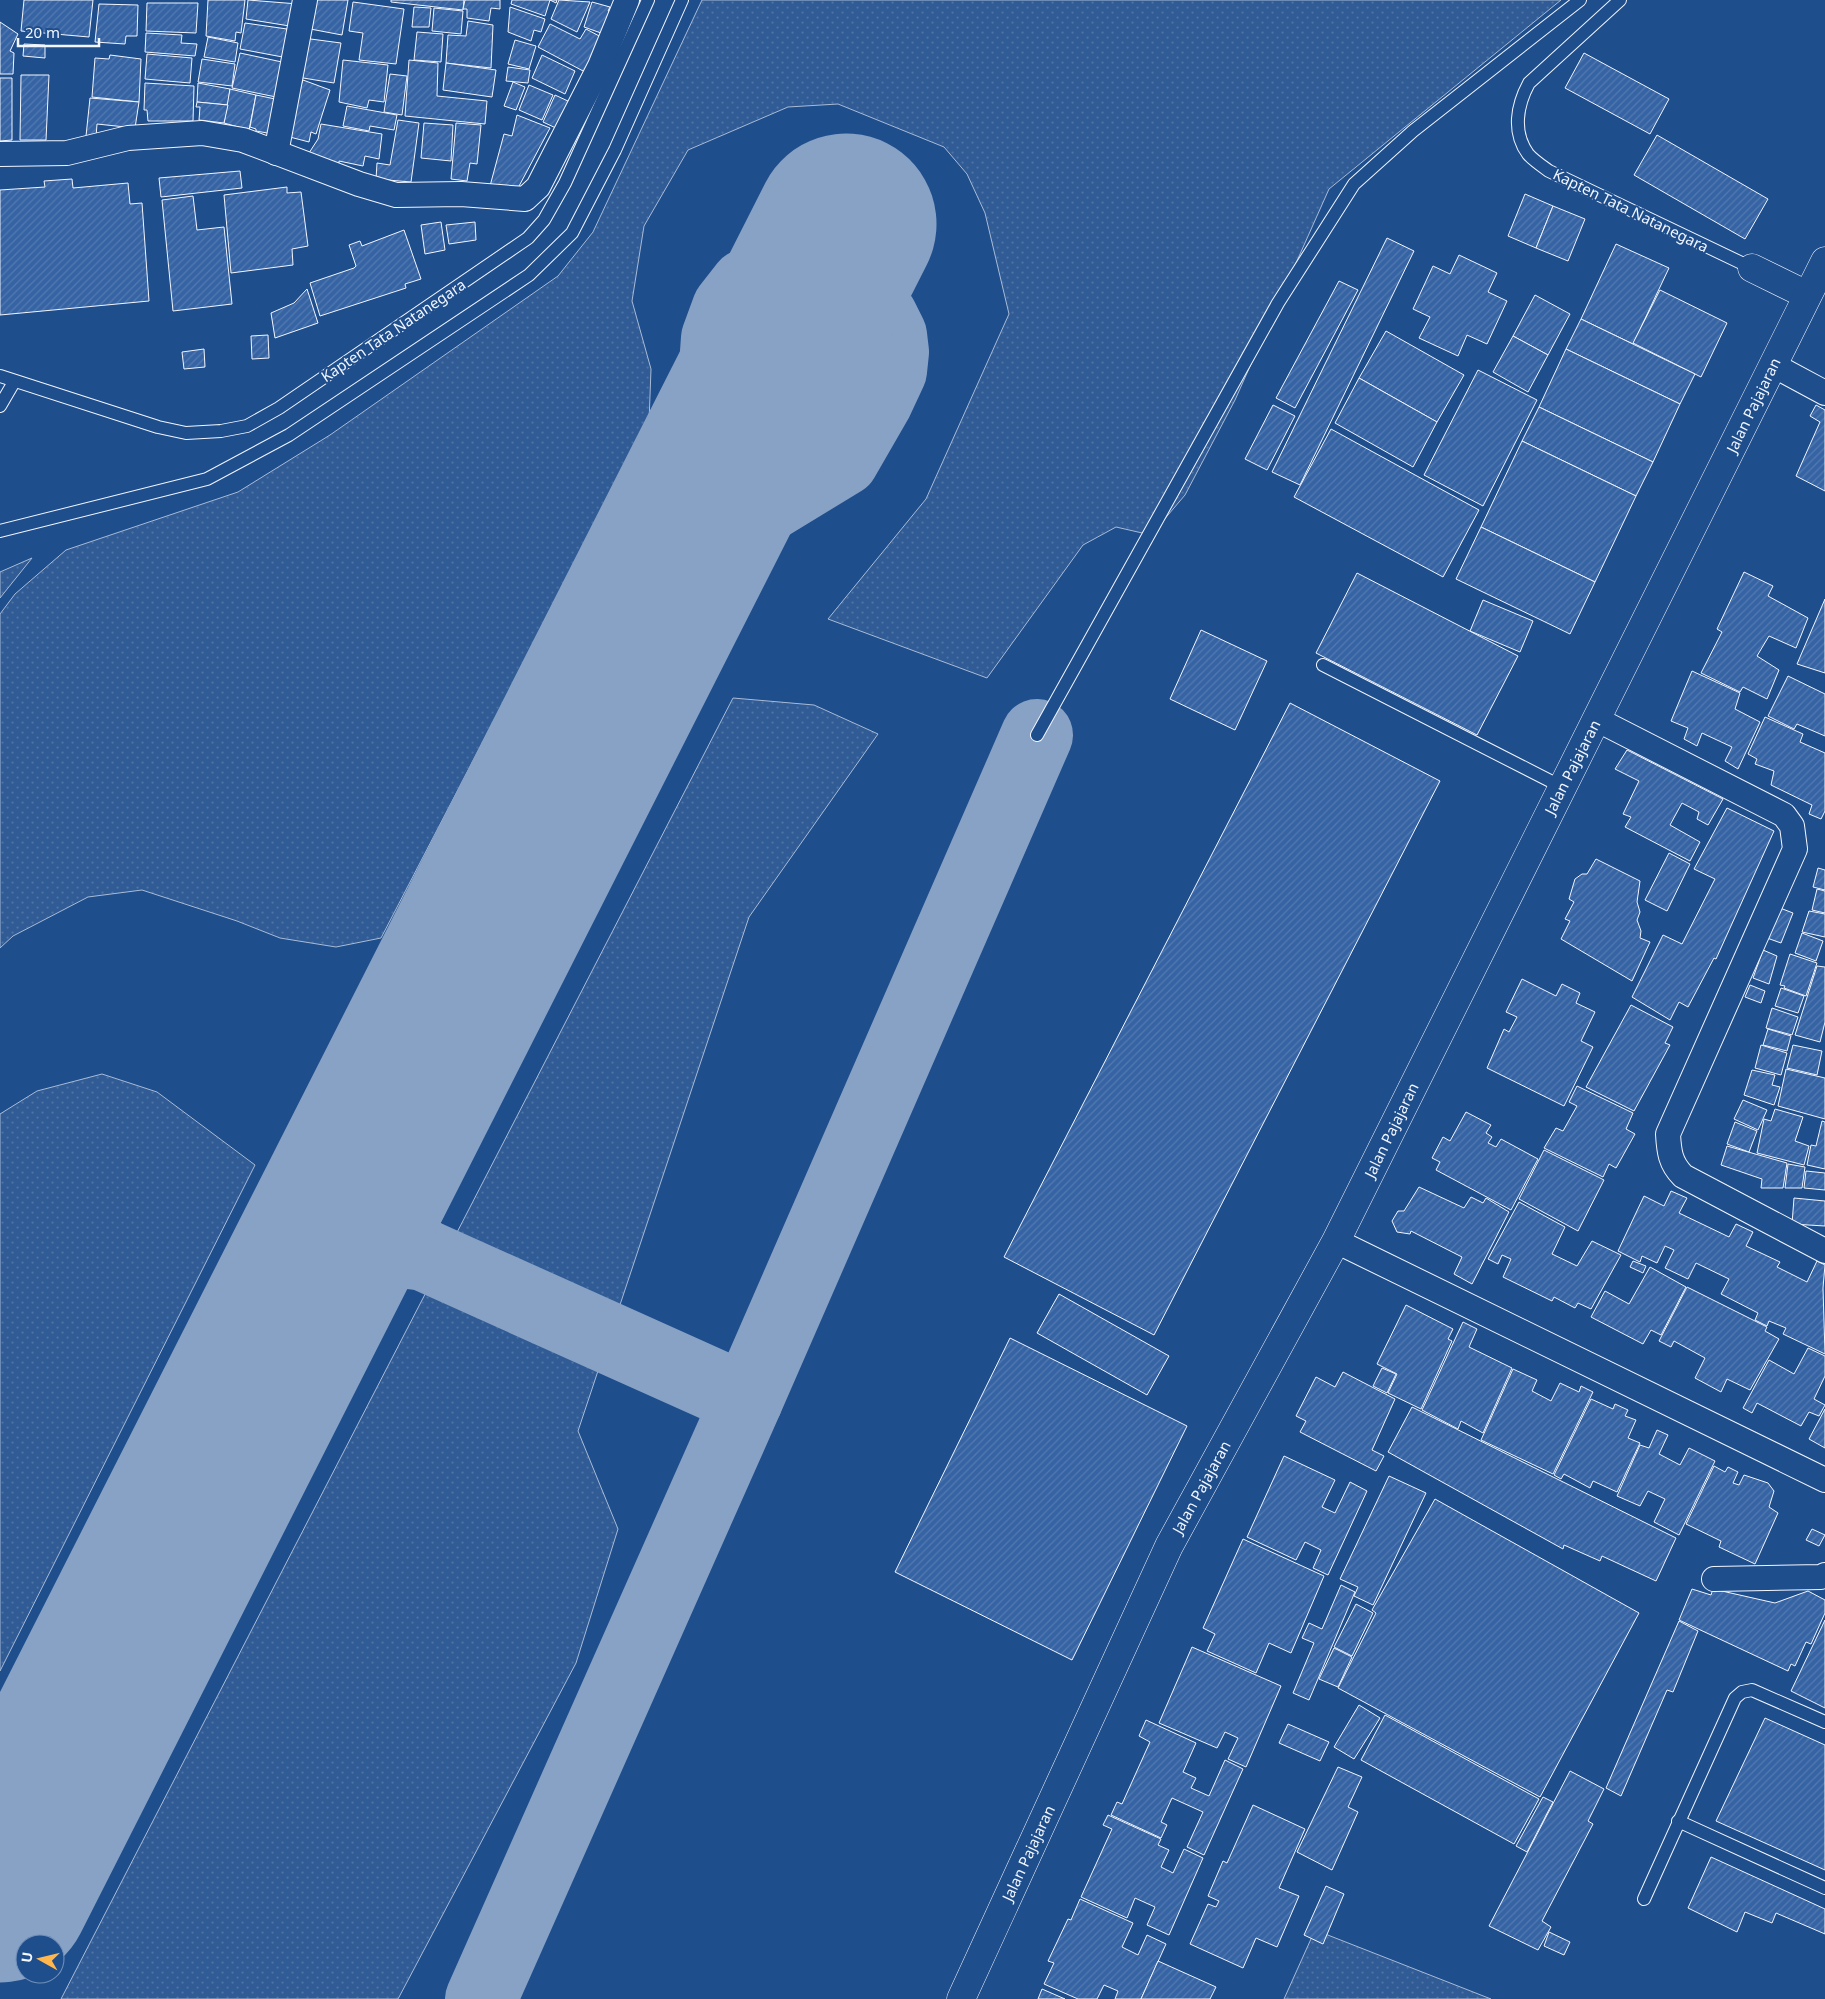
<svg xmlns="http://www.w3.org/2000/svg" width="1825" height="1999" font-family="'Noto Sans',sans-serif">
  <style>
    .grass { fill: url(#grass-dots); stroke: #a8bbd7 }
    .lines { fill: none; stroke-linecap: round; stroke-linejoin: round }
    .taxiway { stroke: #88a2c6; stroke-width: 72 }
    .runway { stroke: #88a2c6; stroke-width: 181 }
    .building { fill: url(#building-hatch); stroke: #f2f6ff }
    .service-casing { stroke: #f2f6ff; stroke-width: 14 }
    .minor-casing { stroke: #f2f6ff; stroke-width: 26 }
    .secondary-casing { stroke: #f2f6ff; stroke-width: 29 }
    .service { stroke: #1f4e8c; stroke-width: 12 }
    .minor { stroke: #1f4e8c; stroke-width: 24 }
    .secondary { stroke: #1f4e8c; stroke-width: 28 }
    .labels { text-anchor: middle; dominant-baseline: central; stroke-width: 4; stroke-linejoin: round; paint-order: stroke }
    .street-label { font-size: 15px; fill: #f2f6ff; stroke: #1f4e8c }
  </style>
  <defs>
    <pattern id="grass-dots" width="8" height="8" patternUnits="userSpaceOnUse" patternTransform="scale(1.25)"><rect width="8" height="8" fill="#305b95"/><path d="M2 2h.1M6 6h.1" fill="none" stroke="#4e73a5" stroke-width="1.8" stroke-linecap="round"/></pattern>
    <pattern id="building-hatch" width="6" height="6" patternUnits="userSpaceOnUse" patternTransform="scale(1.25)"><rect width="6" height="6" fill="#3563a3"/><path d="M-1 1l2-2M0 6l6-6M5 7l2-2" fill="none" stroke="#537ab1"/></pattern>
  </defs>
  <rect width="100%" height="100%" fill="#1f4e8c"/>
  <g class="grass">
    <path d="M702,0H1561L1329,189L1235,400L1185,495L1151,535L1116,527L1083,545L987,678L828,619L926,499L1009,314L985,213L967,174L944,147L838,104L788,107L688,150L644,226L632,301L651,369L649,422L381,938L336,947L280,938L237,921L142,890L88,897L13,936L0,948V614L15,594L66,550L238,492L330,435L558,276L593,232Z"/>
    <path d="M32,558L0,598V572Z"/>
    <path d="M733,698L814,705L878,734L749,917L578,1431L618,1529L576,1663L398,1999H61Z"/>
    <path d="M102,1074L157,1092L255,1165L0,1671V1114L37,1091Z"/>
    <path d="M1315,1930L1491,1999H1284Z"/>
  </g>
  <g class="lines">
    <g class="taxiway">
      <path d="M666,579L717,462L722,432L715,366L717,338L728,308L746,285L766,276L821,274L849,287L867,301L882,317L891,335L893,352L891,371L877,401L843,460L728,530L678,557"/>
      <path d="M381,1142C378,1161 366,1212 376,1228C384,1240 411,1249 424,1255"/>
      <path d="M300,1300C322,1283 345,1259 373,1253C389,1249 407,1253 424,1255L747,1400"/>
      <path d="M481,1999L747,1400L1037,735"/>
    </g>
    <path class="runway" d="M0,1892L846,224"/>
  </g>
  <g class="building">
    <path d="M24,0H93L89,37L21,31Z"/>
    <path d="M208,0H245L241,33L236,32L235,41L206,36Z"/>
    <path d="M248,0L298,4L296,27L246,19Z"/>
    <path d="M310,0H348L342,35L305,28Z"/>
    <path d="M391,0H464L463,10L391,2Z"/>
    <path d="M465,0H500V9L491,8L489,21L467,18V9H463Z"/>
    <path d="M512,0H557L556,3L550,0L545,16L511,4Z"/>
    <path d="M559,0L590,2L577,32L551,19Z"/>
    <path d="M353,2L404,9L396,64L359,60L363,33L349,31Z"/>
    <path d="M592,2L610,7L608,11L614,13L608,29L603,27L601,33L584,27Z"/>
    <path d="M147,3H198L196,33L146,31Z"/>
    <path d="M99,4L138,5L137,36H126L125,44L95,42Z"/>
    <path d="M414,7L431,8L429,27H412Z"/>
    <path d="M510,7L545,19L541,32L534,30L531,41L508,32Z"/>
    <path d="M434,8L463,11L461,34L432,31Z"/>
    <path d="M468,21L493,25L491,68L446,63L448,35L466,36Z"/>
    <path d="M0,22L18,34L10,51L14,53L13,74H0Z"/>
    <path d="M245,23L294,30L288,58L240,49Z"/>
    <path d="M550,24L580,39L586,29L603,38L585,72L538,47Z"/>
    <path d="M417,32L443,34L441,62L414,60Z"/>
    <path d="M146,33L182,35L181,43L197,44L195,56L145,52Z"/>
    <path d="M208,37L238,43L235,62L204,57Z"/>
    <path d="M303,38L341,43L334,83L297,77Z"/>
    <path d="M515,40L536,46L529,69L508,64Z"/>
    <path d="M24,44L45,45V58L23,56Z"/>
    <path d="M240,53L282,62L276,97L232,88Z"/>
    <path d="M1584,53L1669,99L1650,134L1565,88Z"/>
    <path d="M147,54L192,58L190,83L145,79Z"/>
    <path d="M110,55L141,59L139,102L92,97L95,58L109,59Z"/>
    <path d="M542,55L575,71L565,94L532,78Z"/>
    <path d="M202,59L235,64L232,86L198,82Z"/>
    <path d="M343,60L388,65L384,102L369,100L367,108L339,102Z"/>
    <path d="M409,60L438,63L437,96L487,101L485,124L405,116Z"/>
    <path d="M446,63L496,70L492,97L443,90Z"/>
    <path d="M508,67L530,70L528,83L506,81Z"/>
    <path d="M390,74L407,76L402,115L384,112Z"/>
    <path d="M21,75H49L46,140H20Z"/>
    <path d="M0,78H12V140L0,141Z"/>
    <path d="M303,80L330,90L316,134L311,132L309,142L286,136V124Z"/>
    <path d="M513,82L525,87L516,110L504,106Z"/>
    <path d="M145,83L194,86L193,121H148L147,110H144Z"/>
    <path d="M198,83L230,89L228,105L197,102Z"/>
    <path d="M529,85L553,95L542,120L519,110Z"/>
    <path d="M230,89L256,95L249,130L224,123Z"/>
    <path d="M256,95L280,100L273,134L256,131V129L250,127Z"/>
    <path d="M555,95L570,102L558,129L543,122Z"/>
    <path d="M90,98L139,102L135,128L97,124L96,137L86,136Z"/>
    <path d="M197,102L228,105L224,123L199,120L200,107H196Z"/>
    <path d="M347,106L397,115L394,130L370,126L369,131L343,126Z"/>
    <path d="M517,115L550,128L518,188L490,186L504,134L512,136Z"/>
    <path d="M398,120L419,123L411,182L376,179L377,163L390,165Z"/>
    <path d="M424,123L453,125L451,161L421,158Z"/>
    <path d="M456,123L481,125L477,164L470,163L467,181L451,179Z"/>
    <path d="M321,124L382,134L379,159L365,156L363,166L339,161V164L309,153L318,139Z"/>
    <path d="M1657,135L1768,199L1745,239L1634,175Z"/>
    <path d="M240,171L242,188L161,197L159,178Z"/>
    <path d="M72,179L73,188L128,183L130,204L142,203L149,301L0,315V190L45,187L44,181Z"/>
    <path d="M287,187V193L301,192L308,246L292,249L293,265L231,273L224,195Z"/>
    <path d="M1525,194L1553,206L1536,248L1508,236Z"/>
    <path d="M193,196L197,230L224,227L232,304L173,311L162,200Z"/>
    <path d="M1553,206L1585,219L1568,261L1536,248Z"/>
    <path d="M441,222L445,250L425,254L421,225Z"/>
    <path d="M475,222L476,240L449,244L446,225Z"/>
    <path d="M404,230L421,279L405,284L406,288L320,316L310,283L354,268L356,266L349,245L360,241L362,246Z"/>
    <path d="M1387,238L1414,251L1300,485L1272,472Z"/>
    <path d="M1616,244L1669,268L1633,344L1581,319Z"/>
    <path d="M1459,255L1497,273L1488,292L1507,301L1487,344L1467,335L1458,356L1419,338L1430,317L1413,309L1433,266L1450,274Z"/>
    <path d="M1339,281L1358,290L1295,408L1276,398Z"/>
    <path d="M307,289L318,323L275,338L271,313L294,303Z"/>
    <path d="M1660,290L1727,323L1701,377L1633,343Z"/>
    <path d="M1535,295L1570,314L1548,355L1513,336Z"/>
    <path d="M1581,319L1695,374L1680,404L1566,349Z"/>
    <path d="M1386,331L1464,375L1437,422L1359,378Z"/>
    <path d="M268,335L269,358L252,359L251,336Z"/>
    <path d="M1513,336L1548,355L1528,392L1493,372Z"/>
    <path d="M204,349L205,367L184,369L182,352Z"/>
    <path d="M1566,349L1680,404L1653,462L1539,407Z"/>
    <path d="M1478,370L1537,400L1483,506L1424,475Z"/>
    <path d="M1359,378L1437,422L1413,467L1335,423Z"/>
    <path d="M1273,405L1295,416L1267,470L1245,459Z"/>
    <path d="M1816,405L1825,410V491L1796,476L1820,422L1810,416Z"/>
    <path d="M1539,407L1653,462L1636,496L1522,441Z"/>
    <path d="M1331,429L1479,510L1443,577L1294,497Z"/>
    <path d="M1522,441L1636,496L1595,582L1481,527Z"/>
    <path d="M1481,527L1595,582L1570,634L1456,579Z"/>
    <path d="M1744,572L1773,586L1768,596L1808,618L1796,648L1769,636L1757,656L1779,670L1767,699L1743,687L1740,692L1701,673L1722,632L1717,629Z"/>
    <path d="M1357,573L1518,656L1477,735L1316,653Z"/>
    <path d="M1825,599V673L1797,664Z"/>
    <path d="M1483,600L1533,621L1520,652L1470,631Z"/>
    <path d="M1201,630L1267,661L1235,730L1170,699Z"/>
    <path d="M1692,671L1740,693L1735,709L1760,722L1738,769L1725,761L1732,747L1702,733L1697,746L1684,739L1688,728L1671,721Z"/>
    <path d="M1788,676L1825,694V736L1797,724L1794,729L1768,716Z"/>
    <path d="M1290,703L1440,781L1154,1335L1004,1257Z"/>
    <path d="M1765,717L1803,734L1800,742L1825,753V811L1821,819L1809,814L1812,805L1771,785L1774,771L1755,764L1757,759L1748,754Z"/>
    <path d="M1627,750L1723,799L1708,825L1697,819L1699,812L1682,803L1670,825L1700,842L1690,861L1625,827L1631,817L1623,814L1639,781L1615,769Z"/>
    <path d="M1727,808L1774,831L1716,959L1714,958L1688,1007L1679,1002L1670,1020L1632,997L1663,935L1682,944L1715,879L1694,869Z"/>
    <path d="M1669,853L1690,864L1667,911L1645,900Z"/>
    <path d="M1596,859L1640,881L1637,902L1640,912L1637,920L1641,931L1640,938L1650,942L1632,981L1561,939L1570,921L1565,919L1574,902L1569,899L1575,879L1582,874H1587Z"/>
    <path d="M1818,868L1825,870V890L1813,887Z"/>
    <path d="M1817,889L1825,891V913L1812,910Z"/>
    <path d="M1780,908L1793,913L1781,943L1767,938Z"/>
    <path d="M1809,911L1825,914V937L1802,932Z"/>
    <path d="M1802,933L1823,941L1816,961L1795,953Z"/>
    <path d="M1763,950L1777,956L1769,984L1753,978Z"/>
    <path d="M1790,954L1817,963L1806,996L1784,988L1785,986L1780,985Z"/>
    <path d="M1817,966L1825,967V1022L1820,1042L1795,1035Z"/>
    <path d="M1522,979L1556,996L1562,984L1580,993L1576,1003L1595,1012L1581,1041L1593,1047L1564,1106L1487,1068L1504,1029L1509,1032L1517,1017L1506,1012Z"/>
    <path d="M1750,985L1765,991L1761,1003L1745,997Z"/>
    <path d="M1781,988L1804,996L1798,1013L1775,1006Z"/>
    <path d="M1631,1005L1673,1027L1665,1043L1670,1045L1634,1111L1586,1087Z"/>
    <path d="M1772,1008L1798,1017L1792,1035L1766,1028Z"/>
    <path d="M1768,1029L1791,1036L1787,1051L1763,1045Z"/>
    <path d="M1761,1045L1787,1053L1781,1075L1755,1068Z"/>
    <path d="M1793,1045L1822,1051L1817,1075L1787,1068Z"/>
    <path d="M1786,1069L1825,1078V1119L1778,1106Z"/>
    <path d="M1752,1070L1775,1075L1772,1085L1780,1087L1774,1105L1744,1095Z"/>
    <path d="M1577,1086L1633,1113L1626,1129L1635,1134L1616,1168L1609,1164L1603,1177L1544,1148L1556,1128L1563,1131L1577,1106L1569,1102Z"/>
    <path d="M1743,1100L1767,1110L1758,1130L1734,1119Z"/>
    <path d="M1775,1109L1803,1117L1795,1141L1809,1146L1804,1165L1757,1153L1764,1119L1771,1121Z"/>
    <path d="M1466,1112L1491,1125L1486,1133L1492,1137L1488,1143L1496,1147L1501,1139L1538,1159L1511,1210L1436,1170L1440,1162L1432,1158L1443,1137L1450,1141Z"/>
    <path d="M1822,1121L1825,1122V1169L1807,1165L1811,1145L1816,1146Z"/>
    <path d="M1735,1122L1757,1131L1749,1152L1727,1144Z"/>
    <path d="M1727,1146L1787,1163L1783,1188H1761L1762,1179L1721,1165Z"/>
    <path d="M1544,1150L1604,1180L1578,1231L1519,1199Z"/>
    <path d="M1788,1164L1805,1167L1802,1188H1785Z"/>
    <path d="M1806,1171L1825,1173V1190L1804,1188Z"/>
    <path d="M1419,1187L1464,1208L1471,1197L1483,1203L1486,1198L1509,1212L1472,1284L1454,1274L1462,1257L1411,1231L1410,1234L1397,1232L1392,1221L1398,1211H1404Z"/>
    <path d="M1671,1191L1687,1198L1679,1213L1729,1237L1736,1224L1753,1232L1746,1246L1780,1262L1777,1267L1807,1282L1817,1261L1825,1265L1823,1288L1825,1354L1783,1334L1786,1328L1769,1321L1767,1326L1755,1320L1758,1313L1721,1294L1729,1279L1696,1263L1688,1279L1665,1268L1674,1250L1665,1246L1657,1263L1642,1256L1640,1262L1618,1251L1644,1196L1664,1206Z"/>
    <path d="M1794,1198L1825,1201V1226L1792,1224Z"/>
    <path d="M1519,1202L1565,1227L1552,1254L1577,1266L1592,1241L1621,1255L1591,1309L1578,1303L1575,1308L1554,1297L1552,1301L1503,1277L1511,1259L1502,1255L1498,1264L1488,1259Z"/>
    <path d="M1633,1261L1646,1266L1643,1273L1630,1267Z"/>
    <path d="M1650,1267L1686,1287L1661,1335L1651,1330L1643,1344L1591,1317L1605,1291L1629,1304Z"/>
    <path d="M1687,1287L1767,1327L1765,1331L1779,1339L1750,1390L1727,1379L1721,1392L1695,1378L1705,1358L1674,1341L1671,1347L1659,1341Z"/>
    <path d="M1059,1294L1169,1356L1147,1395L1037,1333Z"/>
    <path d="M1406,1305L1453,1329L1448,1339L1452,1341L1421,1409L1388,1393L1397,1374L1377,1364Z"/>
    <path d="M1463,1322L1477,1329L1469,1347L1512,1368L1483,1433L1461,1421L1458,1429L1422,1410Z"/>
    <path d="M1010,1338L1187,1426L1072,1660L895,1572Z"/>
    <path d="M1808,1348L1825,1356V1376L1814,1399L1825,1405L1819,1416L1809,1412L1801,1426L1757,1403L1752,1413L1743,1408L1769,1360L1794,1374Z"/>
    <path d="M1382,1368L1396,1374L1387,1393L1373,1386Z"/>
    <path d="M1513,1369L1537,1380L1532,1391L1551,1401L1560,1383L1579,1392L1581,1386L1593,1392L1553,1474L1481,1440Z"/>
    <path d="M1343,1372L1395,1399L1372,1450L1384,1456L1376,1471L1300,1432L1306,1421L1296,1416L1316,1377L1335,1387Z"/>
    <path d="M1591,1399L1613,1409L1615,1404L1628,1410L1625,1416L1636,1420L1628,1438L1640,1443L1617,1492L1593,1481L1590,1488L1564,1474L1561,1479L1554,1475Z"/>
    <path d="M1412,1407L1676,1538L1656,1581L1602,1556L1600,1561L1564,1545L1563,1549L1388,1452Z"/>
    <path d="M1825,1409V1448L1809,1439Z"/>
    <path d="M1657,1430L1668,1435L1659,1454L1680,1465L1689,1448L1715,1461L1679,1535L1654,1522L1665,1499L1648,1491L1640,1506L1617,1496L1640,1445L1649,1448Z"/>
    <path d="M1284,1456L1335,1480L1322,1507L1335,1513L1350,1482L1367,1491L1328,1575L1313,1568L1321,1550L1305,1542L1296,1560L1247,1537Z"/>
    <path d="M1714,1466L1725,1472L1728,1467L1738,1472L1733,1483L1739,1485L1744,1475L1768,1483L1774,1491L1769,1507L1778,1513L1755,1564L1719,1547L1721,1541L1686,1524Z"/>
    <path d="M1389,1476L1426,1493L1373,1605L1354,1596L1358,1587L1340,1579Z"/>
    <path d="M1435,1499L1639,1613L1540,1797L1338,1688L1376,1613L1372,1610Z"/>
    <path d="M1812,1529L1825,1535L1819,1546L1806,1540Z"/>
    <path d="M1243,1539L1324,1576L1291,1653L1269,1643L1256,1673L1207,1651L1215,1634L1203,1628Z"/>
    <path d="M1341,1585L1355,1592L1309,1700L1293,1693L1314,1643L1302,1638L1309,1623L1322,1629Z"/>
    <path d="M1692,1589L1711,1595L1713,1589L1775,1603L1808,1591L1825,1600V1613L1811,1644L1806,1642L1795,1666L1791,1664L1788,1671L1679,1620Z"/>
    <path d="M1356,1604L1373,1613L1352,1656L1334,1647Z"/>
    <path d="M1825,1620V1708L1791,1691Z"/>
    <path d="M1679,1621L1698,1631L1673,1692L1667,1690L1621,1796L1606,1788Z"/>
    <path d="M1192,1647L1281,1686L1246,1767L1228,1759L1238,1738L1225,1732L1217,1748L1159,1723Z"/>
    <path d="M1334,1648L1352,1657L1338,1687L1319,1679Z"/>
    <path d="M1359,1705L1380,1718L1354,1759L1334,1747Z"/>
    <path d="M1385,1715L1539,1799L1514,1844L1361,1760Z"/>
    <path d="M1765,1718L1825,1745V1870L1716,1821Z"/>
    <path d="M1146,1720L1196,1743L1183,1772L1196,1778L1191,1788L1209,1796L1225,1760L1243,1769L1204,1855L1187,1847L1203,1812L1172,1798L1161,1822L1167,1825L1161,1838L1111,1815L1117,1802L1122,1804L1150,1742L1139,1736Z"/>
    <path d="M1288,1724L1329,1742L1320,1761L1279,1743Z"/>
    <path d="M1338,1767L1362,1777L1348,1807L1358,1812L1332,1870L1297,1852Z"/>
    <path d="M1570,1771L1604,1789L1588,1821L1593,1824L1542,1921L1551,1927L1538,1950L1489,1926Z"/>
    <path d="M1543,1797L1553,1802L1527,1852L1516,1846Z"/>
    <path d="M1253,1805L1305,1829L1279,1888L1299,1896L1277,1947L1256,1938L1243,1968L1190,1944L1208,1904L1216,1907L1219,1901L1208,1896L1223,1861L1227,1863Z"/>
    <path d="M1108,1815L1161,1839L1158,1845L1169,1850L1161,1867L1173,1873L1184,1849L1203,1858L1169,1935L1147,1925L1155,1907L1135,1898L1127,1918L1081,1897L1112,1829L1103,1825Z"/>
    <path d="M1711,1857L1825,1909V1934L1776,1913L1772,1923L1745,1912L1737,1932L1688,1908Z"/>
    <path d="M1326,1886L1344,1894L1323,1944L1304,1935Z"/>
    <path d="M1080,1899L1133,1923L1122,1947L1138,1955L1147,1935L1166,1944L1141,1999H1115L1118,1991L1104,1985L1097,1999H1078L1044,1984L1054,1963L1048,1961L1068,1919L1071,1920Z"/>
    <path d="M1549,1932L1570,1942L1564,1955L1544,1946Z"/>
    <path d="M1158,1961L1216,1987L1210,1999H1141Z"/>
    <path d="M1042,1989L1065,1999H1038Z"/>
  </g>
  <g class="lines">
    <defs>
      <g id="service">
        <path d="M1620,0L1529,83C1517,105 1512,132 1528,154C1533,160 1542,166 1549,171L1752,268"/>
        <path d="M0,376L158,427L186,433L221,431L247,426L279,408L528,238L544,220L565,183L648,0"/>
        <path d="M0,406L14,382"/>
        <path d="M0,531L207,479L289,435L529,275L572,233L615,150L682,0"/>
        <path d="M1323,665L1562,787"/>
        <path d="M1037,735L1278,303L1354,184L1413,131L1580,0"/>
        <path d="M1678,1821L1825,1888"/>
        <path d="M1644,1899L1735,1698L1742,1692L1752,1690L1825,1722"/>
      </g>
      <g id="minor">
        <path d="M276,153L305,0"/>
        <path d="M0,154L67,153L128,138L202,133L243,140L359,184L396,195L461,194L525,199L538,187L600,66L627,0"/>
        <path d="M1773,365L1825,393"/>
        <path d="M1596,719L1784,815L1792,826L1795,849L1668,1134C1669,1151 1670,1163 1683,1176L1825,1251"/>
        <path d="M1336,1241L1825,1480"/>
        <path d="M1714,1579L1821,1577L1825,1575"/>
      </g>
      <g id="secondary">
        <path d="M1752,268L1807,295"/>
        <path d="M961,1999L1169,1546L1336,1241L1825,261"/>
      </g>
    </defs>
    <use href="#service" class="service-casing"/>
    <use href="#minor" class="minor-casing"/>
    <use href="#secondary" class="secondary-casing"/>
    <use href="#service" class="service"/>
    <use href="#minor" class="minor"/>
    <use href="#secondary" class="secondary"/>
  </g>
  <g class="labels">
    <g class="street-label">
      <text transform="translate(1631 210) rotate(26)">Kapten Tata Natanegara</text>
      <text transform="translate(393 330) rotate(-34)">Kapten Tata Natanegara</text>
      <text transform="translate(1753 405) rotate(-64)">Jalan Pajajaran</text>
      <text transform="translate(1572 767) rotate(-63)">Jalan Pajajaran</text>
      <text transform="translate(1391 1130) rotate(-64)">Jalan Pajajaran</text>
      <text transform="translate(1201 1487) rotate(-61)">Jalan Pajajaran</text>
      <text transform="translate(1028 1853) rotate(-65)">Jalan Pajajaran</text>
    </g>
  </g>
  <g transform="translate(40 1959) rotate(278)"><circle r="24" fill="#1f4e8c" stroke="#7391ba"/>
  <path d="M0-4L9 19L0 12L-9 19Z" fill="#ffb74d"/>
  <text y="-8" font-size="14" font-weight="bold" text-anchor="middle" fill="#f2f6ff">U</text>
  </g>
  <path d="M18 38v8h81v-8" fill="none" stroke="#f2f6ff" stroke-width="2.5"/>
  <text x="25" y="38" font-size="15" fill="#f2f6ff" stroke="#1f4e8c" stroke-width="4" paint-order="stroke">20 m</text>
</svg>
